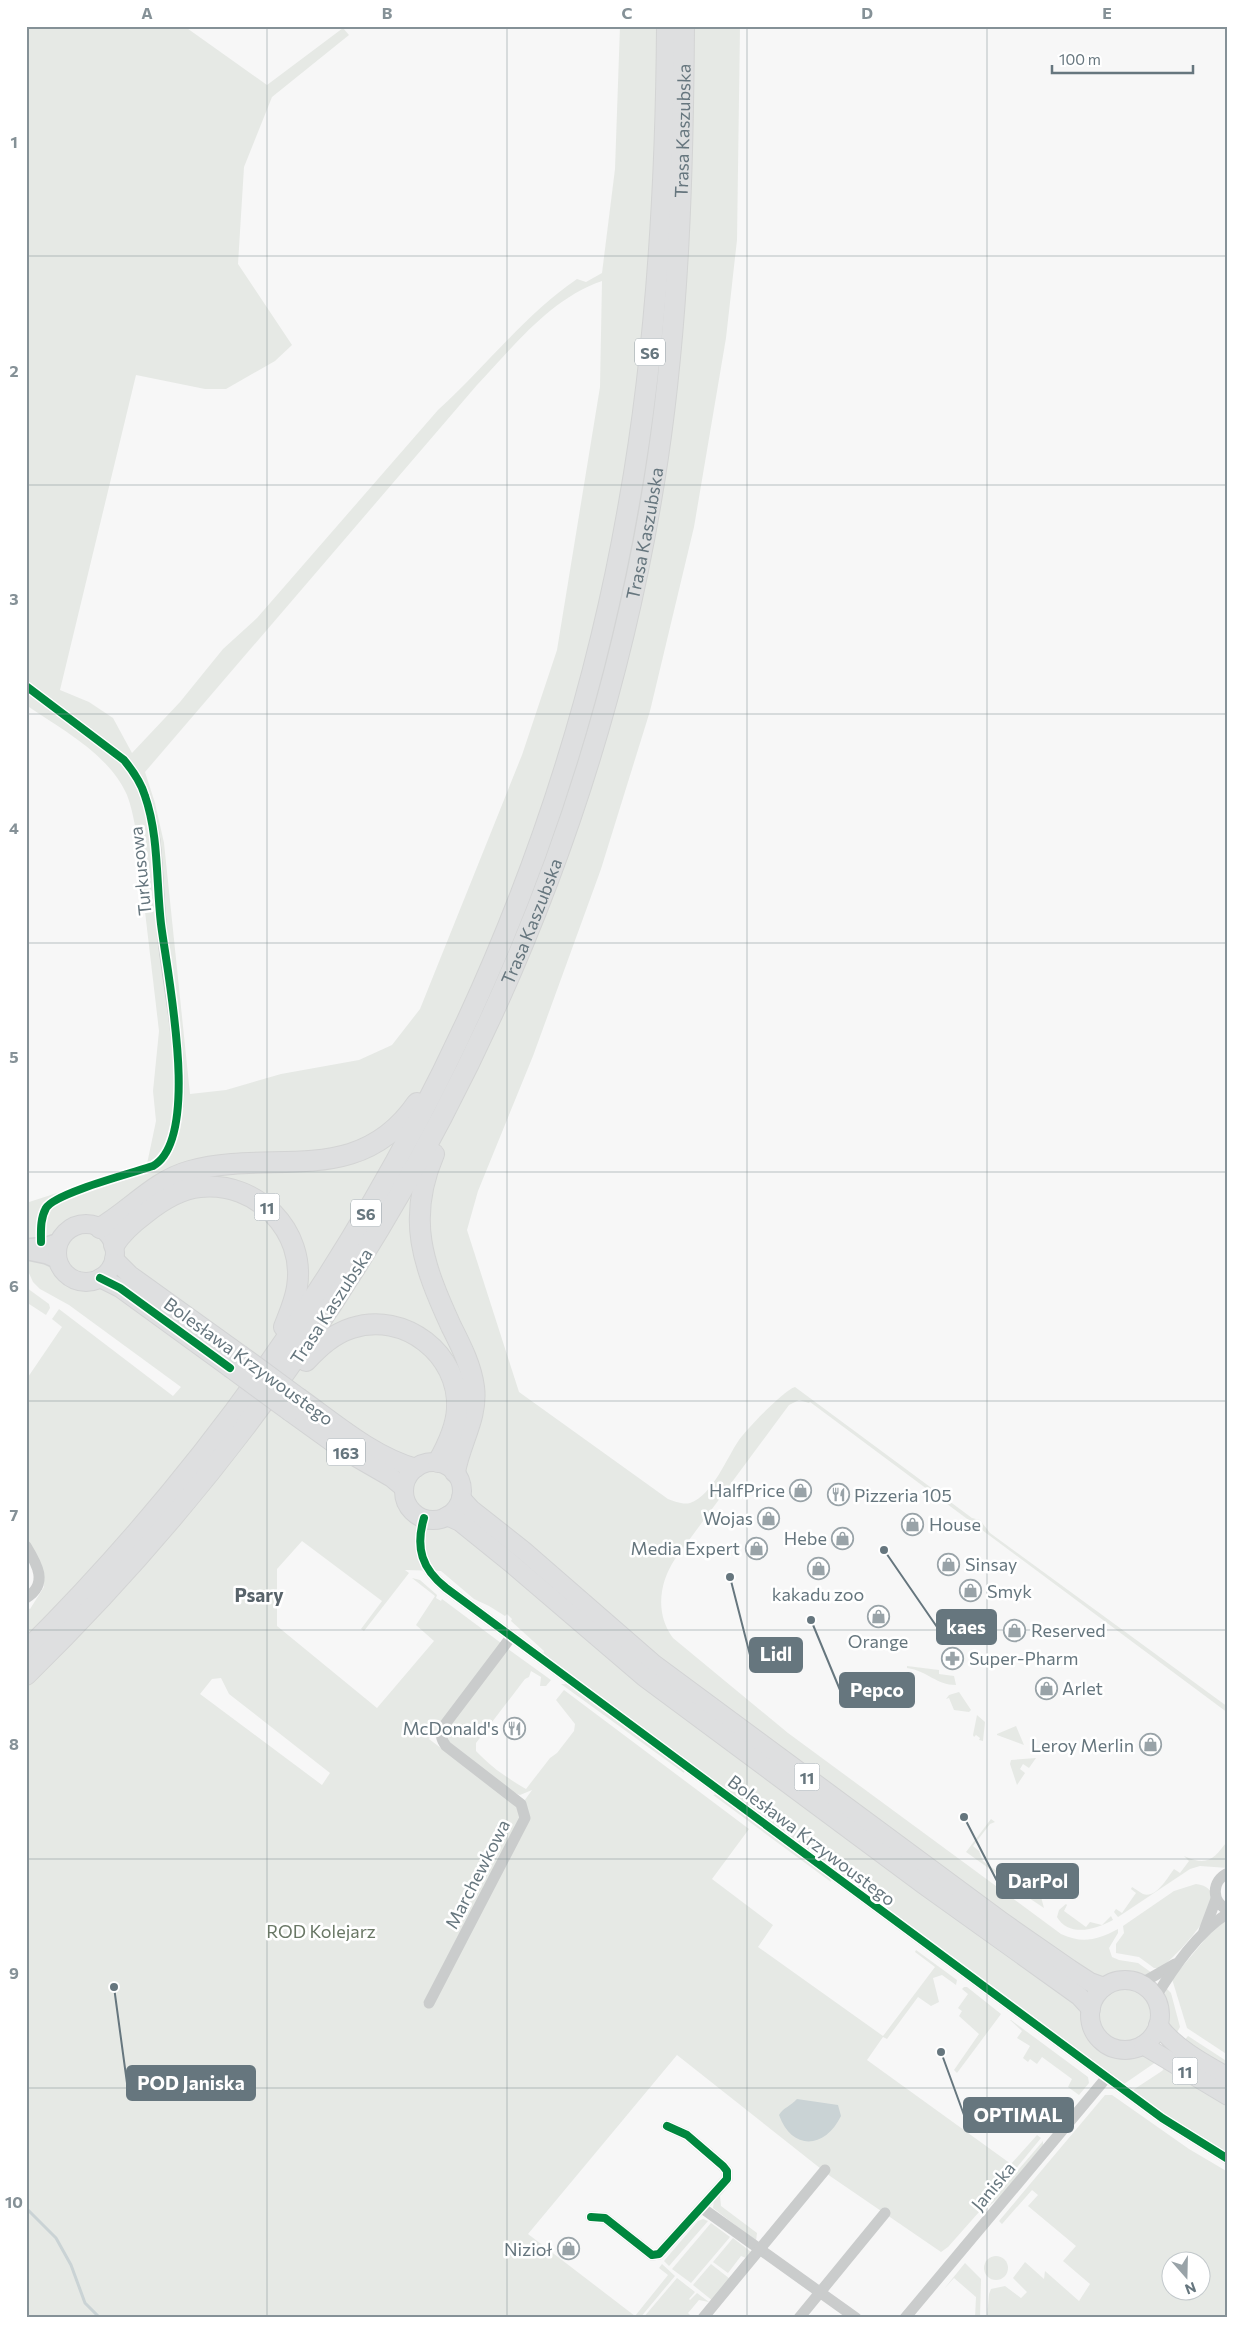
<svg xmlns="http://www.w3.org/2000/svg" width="1254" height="2344" font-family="Commissioner,sans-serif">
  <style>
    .green { fill: #e6e9e5; fill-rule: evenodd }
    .water { fill: #cad3d5 }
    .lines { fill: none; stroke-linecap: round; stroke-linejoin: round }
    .stream { stroke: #cad3d5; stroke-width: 3 }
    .secondary-casing { stroke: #d3d4d5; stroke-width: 18 }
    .primary-casing { stroke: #d2d3d4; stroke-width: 20 }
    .motorway-casing { stroke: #d3d4d4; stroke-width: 22 }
    .minor { stroke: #cacccc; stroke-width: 11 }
    .secondary { stroke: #dedfe0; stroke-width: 15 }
    .primary { stroke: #dedfe0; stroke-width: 18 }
    .motorway { stroke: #dedfe0; stroke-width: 20 }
    .primary-bridge-casing { stroke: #d2d3d4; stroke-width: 20; stroke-linecap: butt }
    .primary-bridge { stroke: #dedfe0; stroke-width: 18 }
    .cycleway-casing { stroke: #fff; stroke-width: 11 }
    .cycleway { stroke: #00873e; stroke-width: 8 }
    .grid { fill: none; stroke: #859197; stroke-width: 1; stroke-opacity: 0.55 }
    .labels { text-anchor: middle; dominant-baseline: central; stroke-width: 5; stroke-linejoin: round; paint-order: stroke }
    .shield { fill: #fff; stroke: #949fa5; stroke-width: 1 }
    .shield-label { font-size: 16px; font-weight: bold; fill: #66767e }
    .street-label { font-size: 18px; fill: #66767e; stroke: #fff }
    .poi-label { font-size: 18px; fill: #66767e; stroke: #fff; text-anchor: end }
    .park-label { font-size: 18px; fill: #697765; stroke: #fff }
    .neighbourhood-label { font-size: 19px; font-weight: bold; fill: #58636a; stroke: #fff }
    .leader { fill: none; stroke: #66767e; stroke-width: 2 }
    .callout-dot { fill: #66767e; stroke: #fff; stroke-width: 2 }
    .callout { fill: #66767e; stroke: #66767e; stroke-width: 2 }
    .callout-label { font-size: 19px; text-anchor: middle; font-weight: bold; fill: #fff }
    .neatline { fill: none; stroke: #859197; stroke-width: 2 }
    .grid-label { font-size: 16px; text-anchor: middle; font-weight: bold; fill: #859197 }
  </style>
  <rect width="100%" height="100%" fill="#f7f7f7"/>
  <g class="green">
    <path d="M26,26H184L267,85L343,28L349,35L272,97L244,167L238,264L292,345L275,361L226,389H205L136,375L60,690L89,702L113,718L132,753L180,702L223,649L257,618L438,410C486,367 524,315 577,279L586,282L602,273L615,169L620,26H740L737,240L726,338L694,527L650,711L601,869L533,1056L478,1191L467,1230L519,1392L668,1499C674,1501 683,1505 690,1503C713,1495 727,1457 739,1440C747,1429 784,1390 795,1387L972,1518L980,1520L990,1533L1228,1707V1713L810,1402L809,1403L799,1400L789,1405L675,1559C659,1583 655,1614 673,1638L788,1733L1061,1934C1082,1944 1098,1940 1118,1929V1933L1109,1948L1112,1957L1119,1960L1138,1963L1152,1973L1146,1977L1125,1974L1101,1978L1086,1973L519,1554L1090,1989L1087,1994L1057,1988C1064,1994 1079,2003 1083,2011C1085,2017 1084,2024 1087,2030C1098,2057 1118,2056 1142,2054L1156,2062L1124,2084L543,1654L544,1651L511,1621L512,1619L507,1614L505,1616L489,1606L474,1599L441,1571L405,1570L409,1573L364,1631L361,1629L382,1601L302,1541L277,1569V1626L377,1708L434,1641L416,1625L435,1596L412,1578L420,1580L437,1595L436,1598L441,1601L442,1599L501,1643L429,1739L520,1808V1818L423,2004L430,2008L526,1824L522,1804L532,1790L520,1795L512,1792L446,1740L443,1734L508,1649L551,1680L546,1686H540L541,1677L531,1671L529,1677L525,1679L476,1743V1751C492,1768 506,1777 526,1789L550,1758L557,1753L574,1731L575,1724L556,1700L564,1690L749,1829L712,1879L773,1925L758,1947L883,2036L935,1967L915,1952L916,1950L957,1980L956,1985L942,1975L933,1978L939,2002L931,2006L918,1997L887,2039L883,2037L867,2060L1011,2164L1037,2135L1041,2138L990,2200L985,2197L983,2200L987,2203L948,2247L941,2252L830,2176L677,2055L528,2234L635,2316L668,2275L659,2268L662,2264L675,2276L640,2318H26V1607L30,1609L44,1587L43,1576L26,1541V1380L62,1327L52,1319L59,1309L173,1396L181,1387L69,1305L40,1289L33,1282L29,1273H26V1203L147,1164L156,1121L153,1091L159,1031L135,826C133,816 131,805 127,795C109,754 61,729 26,705ZM602,281L600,387L557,650L522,755L420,1009L392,1045L359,1060L281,1074L226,1090L190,1094L164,843L155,803L145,772L477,385C514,346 550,299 602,281ZM221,1678L229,1694L330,1773L322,1785L200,1694L212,1679Z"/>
    <path d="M27,1288L49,1304L50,1308L46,1315L26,1302Z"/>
    <path d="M907,1666L939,1670V1674L954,1676L956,1685C936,1685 928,1671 907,1668Z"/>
    <path d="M561,1684H568L684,1770V1773Z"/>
    <path d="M959,1692L971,1710L969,1712L954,1710L949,1698L946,1699L949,1695Z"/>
    <path d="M977,1715L985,1722L983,1741L979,1740L980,1738L976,1735L974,1737L973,1735Z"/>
    <path d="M1016,1726L1024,1745L997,1735V1734Z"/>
    <path d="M1036,1758L1029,1768L1023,1764L1020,1769L1025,1773L1017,1785L1010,1764L1011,1760Z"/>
    <path d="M717,1794L830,1878L831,1882L713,1795Z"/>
    <path d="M991,1819L995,1822L990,1824L973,1846L979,1851L983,1861L1016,1885L1019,1890L966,1852Z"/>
    <path d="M1228,1840V1868L1200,1866L1190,1869L1118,1917L1114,1912L1116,1909L1122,1913L1136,1893L1131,1889L1132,1887C1136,1889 1139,1892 1143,1894C1156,1899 1168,1877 1174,1869L1180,1873L1189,1861L1184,1856C1208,1867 1214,1859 1228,1840Z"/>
    <path d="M1014,1873L1030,1886L1036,1879L1044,1908L1026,1896L1022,1885L1015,1879Z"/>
    <path d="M1196,1884C1243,1890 1174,1958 1161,1968H1154L1139,1957L1116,1953V1944L1124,1933L1123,1926L1174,1891Z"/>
    <path d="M1066,1904L1067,1905L1064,1911L1086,1927L1090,1922L1102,1925L1111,1916L1113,1920C1097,1929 1069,1938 1057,1917L1059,1910Z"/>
    <path d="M1228,1918V2055L1187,2028L1172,1979L1207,1937Z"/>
    <path d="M964,1987H967L1001,2014L957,2073L954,2070L979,2034L959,2016L962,2011L958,2008L968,1994L962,1989Z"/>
    <path d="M1166,1988L1171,1993L1180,2027L1175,2036L1166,2021L1164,2000Z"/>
    <circle cx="1125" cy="2015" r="26"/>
    <path d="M1010,2020H1011L1088,2077L1089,2083L1079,2095L1068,2087L1072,2079L1042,2057L1037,2064L1030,2059L1028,2062L1023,2058L1030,2046L1017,2038L1022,2031Z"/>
    <path d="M1188,2036L1228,2062V2070L1183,2042Z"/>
    <path d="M1167,2065L1228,2102V2154L1190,2132L1133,2090L1162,2071Z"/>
    <path d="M1105,2095H1112L1189,2149L1228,2172V2318H987L989,2294L991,2289L1005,2286L1021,2298L1027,2292L1013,2278L1025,2262L1044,2279L1045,2271L1079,2301L1090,2284L1063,2261L1076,2246L1028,2206L1038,2195L1032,2190L1002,2224L999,2221ZM1172,2262H1202V2292H1172Z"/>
    <path d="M1043,2141V2145L1001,2196L983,2211Z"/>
    <path d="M734,2178L720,2196L721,2206L757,2233L756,2241L713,2208L714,2200Z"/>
    <path d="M703,2219L708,2221L669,2266L664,2261L698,2221Z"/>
    <path d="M711,2223L730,2237L691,2283L672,2269Z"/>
    <path d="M733,2238L751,2252L746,2258L741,2256L728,2273L713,2262Z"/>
    <circle cx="996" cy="2268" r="12"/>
    <path d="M965,2263L981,2279L980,2318H975L976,2297L954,2278L944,2289Z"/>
    <path d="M711,2264L730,2279L713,2301L693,2285Z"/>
    <path d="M677,2278L695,2292L689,2299L690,2300L697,2293L709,2302L699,2300L688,2313L693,2318L685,2315L682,2318H643Z"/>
  </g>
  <path class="water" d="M797,2099L838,2105L841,2116C825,2149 792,2151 779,2115C784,2107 791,2106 797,2099Z"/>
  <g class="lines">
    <path class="stream" d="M26,2208L56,2238L71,2265L85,2303L100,2318"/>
    <defs>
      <g id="secondary">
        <path d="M26,1247L47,1245L59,1241"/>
        <path d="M28,1252L47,1256L58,1261"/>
      </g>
      <g id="primary">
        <circle cx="86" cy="1253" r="29"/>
        <path d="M114,1259L130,1275L240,1354"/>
        <path d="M100,1278L120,1288L230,1368"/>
        <path d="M300,1398C335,1423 373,1456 416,1468"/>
        <path d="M290,1412L340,1448L392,1478L404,1488"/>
        <circle cx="433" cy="1491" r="29"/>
        <path d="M461,1498L471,1509L523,1550L654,1664L1004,1923L1070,1969L1090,1982L1104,1987"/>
        <path d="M447,1516L460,1522L512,1564L644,1677L924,1885L1079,1996L1091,2009"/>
        <circle cx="1125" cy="2015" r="35"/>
        <path d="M1158,2025C1175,2048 1203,2063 1228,2077"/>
        <path d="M1143,2045L1228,2096"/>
      </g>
      <g id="motorway">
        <path d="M434,1154C406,1219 423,1265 451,1326C461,1346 471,1365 474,1387C478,1418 460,1442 455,1472"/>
        <path d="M100,1228C131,1210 154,1181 190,1171C273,1148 358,1189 417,1103"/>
        <path d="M114,1245C122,1232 134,1222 146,1213C162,1200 180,1189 200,1187C257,1181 306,1231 297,1287C295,1301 289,1314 284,1327"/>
        <path d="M306,1361C319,1347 333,1334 352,1328C404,1311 460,1354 457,1409C456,1428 447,1446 438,1462"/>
        <path d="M26,1651C338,1341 554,936 629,503C657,346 666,185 667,26"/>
        <path id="s1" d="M26,1675C361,1347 589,922 658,457C679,314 683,171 684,26"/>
      </g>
    </defs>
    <use href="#secondary" class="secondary-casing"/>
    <use href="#primary" class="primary-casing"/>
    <use href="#motorway" class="motorway-casing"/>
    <g class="minor">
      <path d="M26,686L124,760C133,771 141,782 145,796C159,835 157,880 161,921C166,982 183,1044 178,1106"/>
      <path d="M424,1518C415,1548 422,1569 446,1588L1162,2118L1228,2159"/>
      <path d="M26,1546C37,1564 49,1584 26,1598"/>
      <path d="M1228,1873C1211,1881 1211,1902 1228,1910"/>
      <path d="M1204,1931L1216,1899"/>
      <path d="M1140,1984L1175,1964"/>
      <path d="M1155,1998C1174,1967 1197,1933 1228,1913"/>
      <path d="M429,2003L525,1818L521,1804L446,1746C441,1739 440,1735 443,1727L511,1637"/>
      <path d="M702,2208L856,2318"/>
      <path d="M591,2217L605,2218L652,2255L659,2254L727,2179V2171L723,2166L687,2135L667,2126"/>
      <path d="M703,2318L825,2170"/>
      <path d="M799,2318L885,2213"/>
      <path d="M905,2318L1107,2077"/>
    </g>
    <use href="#secondary" class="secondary"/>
    <use href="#primary" class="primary"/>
    <use href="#motorway" class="motorway"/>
    <defs>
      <g id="primary-bridge">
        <path d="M240,1354L300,1398"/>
        <path d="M230,1368L290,1412"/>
      </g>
    </defs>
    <use href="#primary-bridge" class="primary-bridge-casing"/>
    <use href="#primary-bridge" class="primary-bridge"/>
    <defs>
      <g id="cycleway">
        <path d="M26,686L124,760C133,771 141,782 145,796C159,836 156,882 161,924C167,973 202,1138 153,1166C132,1173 55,1193 46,1208C40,1219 41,1231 41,1242"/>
        <path d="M100,1278L120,1288L230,1368"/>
        <path d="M424,1518C415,1548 422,1569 446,1588L1162,2118L1228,2159"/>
        <path d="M591,2217L605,2218L652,2255L659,2254L727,2179V2171L723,2166L687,2135L667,2126"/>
      </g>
    </defs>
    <use href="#cycleway" class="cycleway-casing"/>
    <use href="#cycleway" class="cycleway"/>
  </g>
  <path class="grid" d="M267,26V2318M507,26V2318M747,26V2318M987,26V2318M26,256H1228M26,485H1228M26,714H1228M26,943H1228M26,1172H1228M26,1401H1228M26,1630H1228M26,1859H1228M26,2088H1228"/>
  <defs>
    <symbol id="shop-ring" viewBox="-11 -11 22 22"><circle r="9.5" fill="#fff" stroke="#99a3a8" stroke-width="1.5"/><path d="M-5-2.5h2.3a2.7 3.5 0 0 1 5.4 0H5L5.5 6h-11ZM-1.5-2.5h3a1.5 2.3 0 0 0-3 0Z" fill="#99a3a8"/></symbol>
    <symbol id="restaurant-ring" viewBox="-11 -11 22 22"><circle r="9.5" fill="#fff" stroke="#99a3a8" stroke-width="1.5"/><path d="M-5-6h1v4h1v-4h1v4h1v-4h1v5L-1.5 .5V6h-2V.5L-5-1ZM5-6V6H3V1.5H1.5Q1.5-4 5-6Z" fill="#99a3a8"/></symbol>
    <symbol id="pharmacy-ring" viewBox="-11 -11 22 22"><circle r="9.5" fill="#fff" stroke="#99a3a8" stroke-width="1.5"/><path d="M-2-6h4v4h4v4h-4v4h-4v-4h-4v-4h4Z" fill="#99a3a8"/></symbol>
  </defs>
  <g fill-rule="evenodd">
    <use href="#shop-ring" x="788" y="1478" width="25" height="25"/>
    <use href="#restaurant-ring" x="826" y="1482" width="25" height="25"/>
    <use href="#shop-ring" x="756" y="1506" width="25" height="25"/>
    <use href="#shop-ring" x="900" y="1512" width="25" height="25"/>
    <use href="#shop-ring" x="830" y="1526" width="25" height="25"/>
    <use href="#shop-ring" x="744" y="1536" width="25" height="25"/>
    <use href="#shop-ring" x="936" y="1552" width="25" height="25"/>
    <use href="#shop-ring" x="806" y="1556" width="25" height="25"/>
    <use href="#shop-ring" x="958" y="1578" width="25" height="25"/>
    <use href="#shop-ring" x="866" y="1604" width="25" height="25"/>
    <use href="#shop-ring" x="1002" y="1618" width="25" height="25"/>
    <use href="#pharmacy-ring" x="940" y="1646" width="25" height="25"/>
    <use href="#shop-ring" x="1034" y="1676" width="25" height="25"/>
    <use href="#restaurant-ring" x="502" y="1716" width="25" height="25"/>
    <use href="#shop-ring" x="1138" y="1732" width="25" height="25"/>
    <use href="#shop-ring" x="556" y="2236" width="25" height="25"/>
  </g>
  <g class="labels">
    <g class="shield">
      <rect x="635" y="338.5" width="30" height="27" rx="4"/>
      <rect x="254.5" y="1193.5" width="25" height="27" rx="4"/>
      <rect x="351" y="1199.5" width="30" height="27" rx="4"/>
      <rect x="327" y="1438.5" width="38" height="27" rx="4"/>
      <rect x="794.5" y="1763.5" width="25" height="27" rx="4"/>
      <rect x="1172.5" y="2057.5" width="25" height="27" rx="4"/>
    </g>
    <g class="shield-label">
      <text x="650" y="352">S6</text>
      <text x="267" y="1207">11</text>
      <text x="366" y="1213">S6</text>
      <text x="346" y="1452">163</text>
      <text x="807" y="1777">11</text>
      <text x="1185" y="2071">11</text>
    </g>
    <g class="street-label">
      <text stroke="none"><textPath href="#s1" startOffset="1724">Trasa Kaszubska</textPath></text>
      <text stroke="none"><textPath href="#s1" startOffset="1319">Trasa Kaszubska</textPath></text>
      <text transform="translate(140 871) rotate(-96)">Turkusowa</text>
      <text stroke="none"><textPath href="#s1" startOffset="914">Trasa Kaszubska</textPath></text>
      <text transform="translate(331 1306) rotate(-57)">Trasa Kaszubska</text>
      <text transform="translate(249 1361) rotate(36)">Bolesława Krzywoustego</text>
      <text transform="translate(812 1840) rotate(37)">Bolesława Krzywoustego</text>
      <text transform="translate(477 1874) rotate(-63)">Marchewkowa</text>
      <text transform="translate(993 2186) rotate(-50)">Janiska</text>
    </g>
    <g class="poi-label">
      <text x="785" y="1490">HalfPrice</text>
      <text x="854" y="1495" text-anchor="start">Pizzeria 105</text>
      <text x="753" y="1518">Wojas</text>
      <text x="929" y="1524" text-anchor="start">House</text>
      <text x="827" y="1538">Hebe</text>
      <text x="740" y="1548">Media Expert</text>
      <text x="965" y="1564" text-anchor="start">Sinsay</text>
      <text x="987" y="1591" text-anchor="start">Smyk</text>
      <text x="818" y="1594" text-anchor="middle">kakadu zoo</text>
      <text x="1031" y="1630" text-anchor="start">Reserved</text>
      <text x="878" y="1641" text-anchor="middle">Orange</text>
      <text x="969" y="1658" text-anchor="start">Super-Pharm</text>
      <text x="1062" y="1688" text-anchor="start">Arlet</text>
      <text x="499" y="1728">McDonald's</text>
      <text x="1134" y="1745">Leroy Merlin</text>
      <text x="552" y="2249">Nizioł</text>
    </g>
    <g class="park-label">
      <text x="321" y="1931">ROD Kolejarz</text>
    </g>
    <g class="neighbourhood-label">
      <text x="259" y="1594">Psary</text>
    </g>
  </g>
  <path class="leader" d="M884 1550L937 1627M730 1577L750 1655M811 1620L840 1690M964 1817L997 1881M114 1987L127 2083M941 2052L964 2115"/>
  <g class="callout-dot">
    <circle cx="884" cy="1550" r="5"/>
    <circle cx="730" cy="1577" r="5"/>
    <circle cx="811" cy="1620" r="5"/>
    <circle cx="964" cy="1817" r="5"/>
    <circle cx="114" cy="1987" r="5"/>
    <circle cx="941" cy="2052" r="5"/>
  </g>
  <g class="callout">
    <rect x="937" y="1610" width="59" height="34" rx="5"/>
    <rect x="750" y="1638" width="52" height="34" rx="5"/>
    <rect x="840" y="1673" width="74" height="34" rx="5"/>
    <rect x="997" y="1864" width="81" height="34" rx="5"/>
    <rect x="127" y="2066" width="128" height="34" rx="5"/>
    <rect x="964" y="2098" width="109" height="34" rx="5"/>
  </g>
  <g class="callout-label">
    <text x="966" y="1634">kaes</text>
    <text x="776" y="1661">Lidl</text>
    <text x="877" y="1697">Pepco</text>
    <text x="1038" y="1888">DarPol</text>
    <text x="191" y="2090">POD Janiska</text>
    <text x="1018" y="2122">OPTIMAL</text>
  </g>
  <rect width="1254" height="2344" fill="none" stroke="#ffffff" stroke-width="55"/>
  <g transform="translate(1186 2276) rotate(160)"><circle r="24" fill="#ffffff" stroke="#c2c8cb"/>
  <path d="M0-4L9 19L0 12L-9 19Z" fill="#99a3a8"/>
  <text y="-8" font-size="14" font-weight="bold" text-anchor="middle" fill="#66767e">N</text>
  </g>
  <path d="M1052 65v8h141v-8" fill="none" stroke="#66767e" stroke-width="2.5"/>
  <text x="1059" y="65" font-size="15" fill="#66767e" stroke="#ffffff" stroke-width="4" paint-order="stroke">100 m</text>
  <rect x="28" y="28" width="1198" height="2288" class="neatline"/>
  <g class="grid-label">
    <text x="147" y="19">A</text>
    <text x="387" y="19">B</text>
    <text x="627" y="19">C</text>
    <text x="867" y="19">D</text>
    <text x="1107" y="19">E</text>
    <text x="14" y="148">1</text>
    <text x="14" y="377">2</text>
    <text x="14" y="605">3</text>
    <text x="14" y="834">4</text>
    <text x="14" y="1063">5</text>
    <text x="14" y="1292">6</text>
    <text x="14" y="1521">7</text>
    <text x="14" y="1750">8</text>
    <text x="14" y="1979">9</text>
    <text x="14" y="2208">10</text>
  </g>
</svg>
